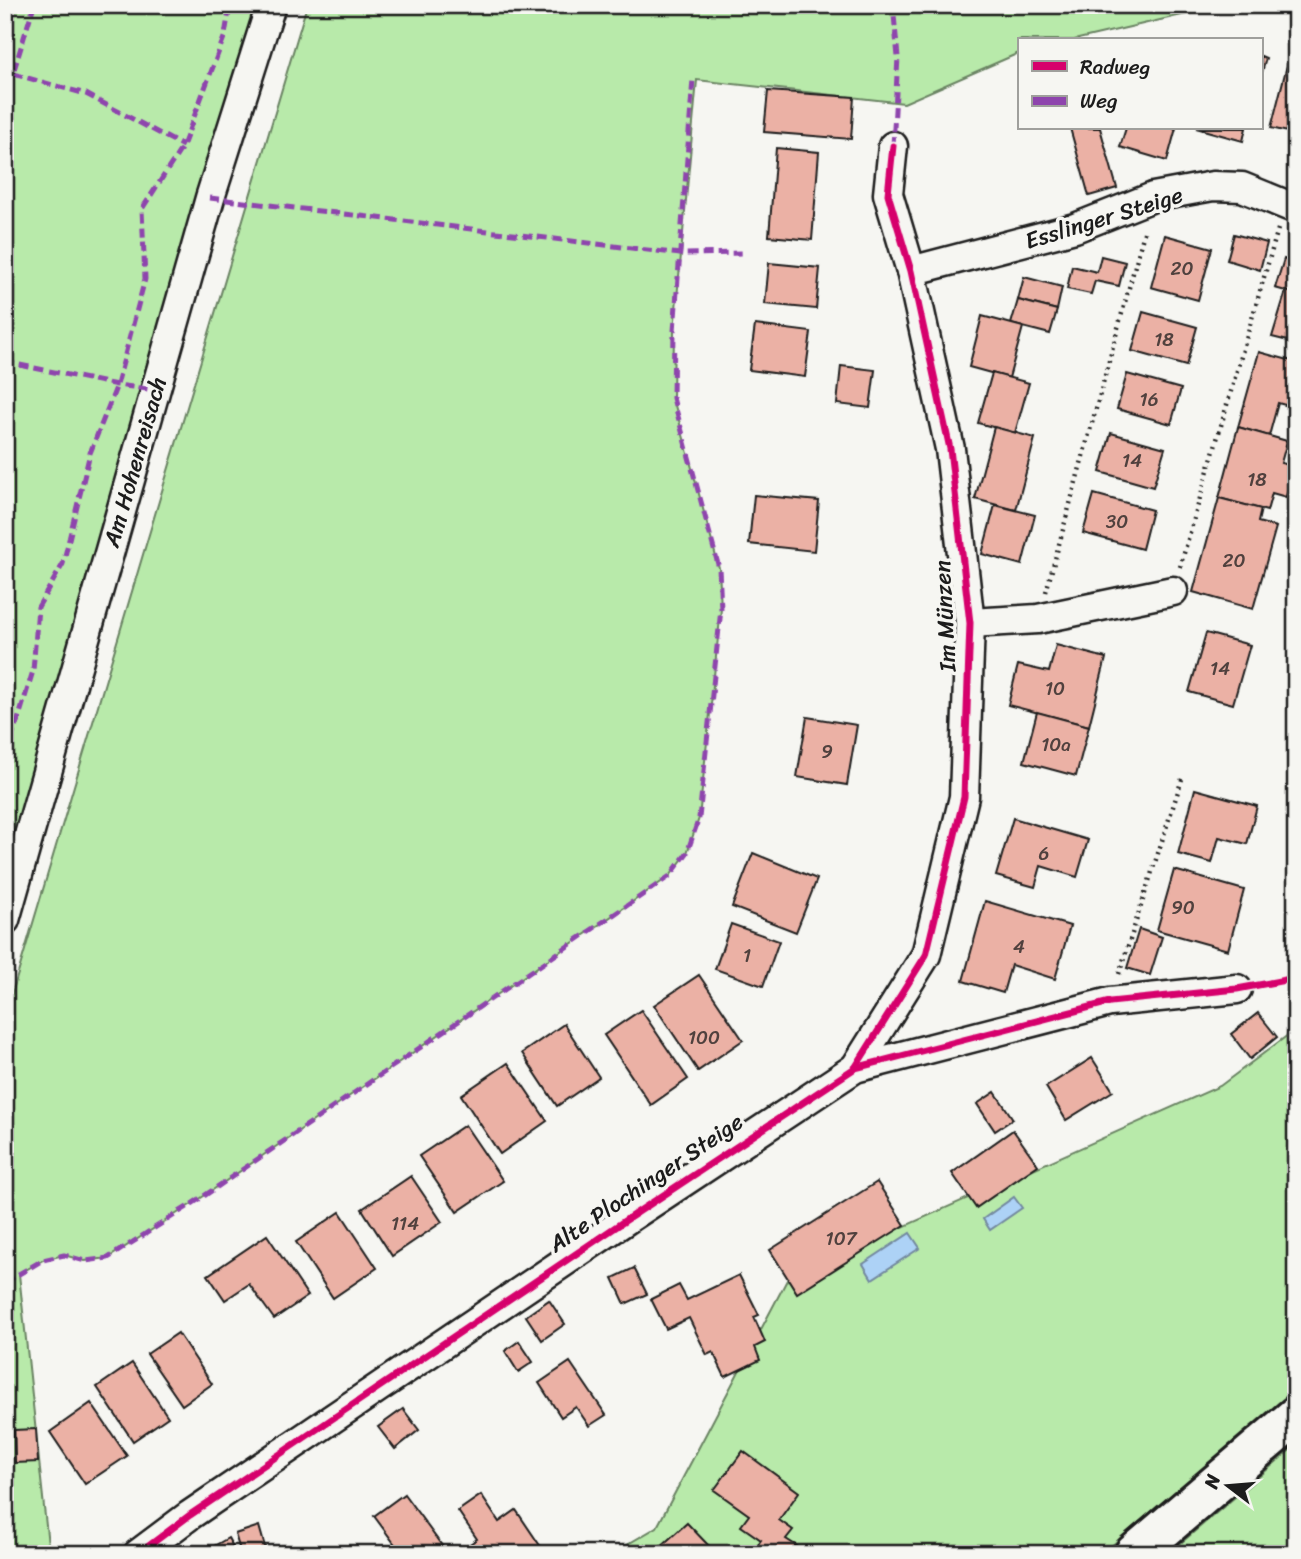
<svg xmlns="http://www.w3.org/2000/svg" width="1301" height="1559" font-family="Sriracha,sans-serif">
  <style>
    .green { fill: #b8eaaa; stroke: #6a8363; stroke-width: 2 }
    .water { fill: #add2f6; stroke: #73899f; stroke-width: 2 }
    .building { fill: #ebb1a5; stroke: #1c1c1c; stroke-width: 2 }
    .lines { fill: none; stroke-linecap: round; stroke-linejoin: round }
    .minor-casing { stroke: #1c1c1c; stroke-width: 33 }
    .secondary-casing { stroke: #1c1c1c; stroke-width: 44 }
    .path { stroke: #1c1c1c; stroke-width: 4.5; stroke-dasharray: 2 5; stroke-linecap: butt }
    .minor { stroke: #f6f6f2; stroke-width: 28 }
    .secondary { stroke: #f6f6f2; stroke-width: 38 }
    .quiet { stroke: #8e44ad; stroke-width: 5; stroke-dasharray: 10 5; stroke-linecap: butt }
    .cycleway-casing { stroke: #f6f6f2; stroke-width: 11 }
    .cycleway { stroke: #d6006c; stroke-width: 7 }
    .labels { text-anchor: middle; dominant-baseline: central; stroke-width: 7; stroke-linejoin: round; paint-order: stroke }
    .number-label { font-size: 19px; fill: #50413e }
    .street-label { font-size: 23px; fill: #1c1c1c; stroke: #f6f6f2 }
  </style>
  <rect width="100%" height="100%" fill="#f6f6f2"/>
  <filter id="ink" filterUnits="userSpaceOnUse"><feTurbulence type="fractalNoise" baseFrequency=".0143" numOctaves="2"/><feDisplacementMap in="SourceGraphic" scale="14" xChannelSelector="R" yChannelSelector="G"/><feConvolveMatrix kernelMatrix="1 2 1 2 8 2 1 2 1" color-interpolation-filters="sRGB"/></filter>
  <g filter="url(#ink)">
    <g class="green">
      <path d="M5,5H260L5,877Z"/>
      <path d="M307,5H1225L1074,40H1019V53L904,103L697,80L674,331L673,398L719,568L721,609L699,818L687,853L670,876L201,1198L108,1258L85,1261L64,1255L43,1260L19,1274L49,1554H5V1017Z"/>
      <path d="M1296,1029V1388L1102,1554H611L657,1527L788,1278L1220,1086Z"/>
      <path d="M1296,1445V1554H1168Z"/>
    </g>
    <g class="water">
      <path d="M1014,1197L1022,1208L990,1230L983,1219Z"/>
      <path d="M910,1233L920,1248L872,1279L863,1264Z"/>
    </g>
    <g class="building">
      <path d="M1296,30V134L1271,128Z"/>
      <path d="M1261,56L1266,58L1261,76Z"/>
      <path d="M768,91L854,97L851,139L764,132Z"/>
      <path d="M1070,128H1100L1117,188L1089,196Z"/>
      <path d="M1126,128H1176L1167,161L1120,147Z"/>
      <path d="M1196,128H1246L1243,141Z"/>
      <path d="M776,148L819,152L812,240L769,236Z"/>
      <path d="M1234,234L1267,243L1260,270L1227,260Z"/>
      <path d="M1165,235L1212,248L1198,300L1151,287Z"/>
      <path d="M1101,256L1125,262L1119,286L1095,281L1091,294L1067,289L1072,266L1097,272Z"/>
      <path d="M1284,259L1296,263V294L1275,288Z"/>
      <path d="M769,263L820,268L816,309L765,304Z"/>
      <path d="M1024,277L1062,287L1057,310L1018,300Z"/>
      <path d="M1286,291L1296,294V343L1272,337Z"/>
      <path d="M1018,300L1057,310L1050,334L1011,324Z"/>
      <path d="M1143,312L1197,327L1186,366L1132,351Z"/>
      <path d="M982,316L1023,327L1009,378L969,367Z"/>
      <path d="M755,325L811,332L805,377L749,370Z"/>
      <path d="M1259,352L1296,362V408L1278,403L1269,436L1238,427Z"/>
      <path d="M841,366L875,370L870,408L837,404Z"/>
      <path d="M992,373L1029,383L1015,433L978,423Z"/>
      <path d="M1127,374L1181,389L1171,424L1117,409Z"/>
      <path d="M994,427L1035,438L1016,510L975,499Z"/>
      <path d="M1238,427L1287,441L1281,463L1294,466L1286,497L1272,493L1267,511L1219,498Z"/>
      <path d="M1111,433L1165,448L1153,487L1100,472Z"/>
      <path d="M1094,494L1152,510L1142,549L1083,533Z"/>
      <path d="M754,495L819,501L814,551L749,544Z"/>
      <path d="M1219,498L1261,509L1258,522L1276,527L1253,609L1193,592Z"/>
      <path d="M995,505L1035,515L1022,565L982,554Z"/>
      <path d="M1206,633L1250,645L1233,704L1189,692Z"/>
      <path d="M1056,645L1106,658L1089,726L1008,705L1018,665L1049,672Z"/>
      <path d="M1037,712L1089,726L1076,776L1024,762Z"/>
      <path d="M807,717L857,725L847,785L797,777Z"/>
      <path d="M1195,789L1257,806L1247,844L1219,837L1212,863L1178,854Z"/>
      <path d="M1013,818L1088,840L1077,877L1041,866L1035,887L996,876Z"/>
      <path d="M753,853L817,879L796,932L732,907Z"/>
      <path d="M1174,870L1244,890L1228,950L1157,930Z"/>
      <path d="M985,901L1070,926L1055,979L1011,965L1003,993L963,981Z"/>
      <path d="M731,924L779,941L763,986L715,969Z"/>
      <path d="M1139,929L1162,937L1150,975L1127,968Z"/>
      <path d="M699,975L743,1040L698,1071L654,1005Z"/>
      <path d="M641,1010L688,1079L651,1105L604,1035Z"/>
      <path d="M1258,1013L1277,1037L1250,1059L1231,1034Z"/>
      <path d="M564,1024L599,1077L557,1106L522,1053Z"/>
      <path d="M1092,1058L1113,1091L1066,1120L1046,1087Z"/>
      <path d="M508,1063L547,1121L500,1154L461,1095Z"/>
      <path d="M995,1092L1013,1119L995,1131L977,1104Z"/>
      <path d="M465,1125L503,1181L457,1212L419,1156Z"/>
      <path d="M1013,1130L1038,1165L976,1208L952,1173Z"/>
      <path d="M411,1176L442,1222L392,1256L362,1209Z"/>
      <path d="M877,1182L905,1225L797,1293L770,1250Z"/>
      <path d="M340,1212L377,1268L333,1298L296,1242Z"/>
      <path d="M267,1235L308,1296L274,1319L249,1284L225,1300L208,1275Z"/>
      <path d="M634,1268L647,1294L625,1304L613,1278Z"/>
      <path d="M739,1275L759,1315L754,1317L765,1342L755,1347L760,1360L725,1377L713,1352L707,1355L689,1318L666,1329L651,1299L679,1285L687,1300Z"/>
      <path d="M549,1300L565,1324L542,1340L526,1316Z"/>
      <path d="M178,1333L212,1384L182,1405L147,1354Z"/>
      <path d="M519,1341L533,1362L518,1372L505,1351Z"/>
      <path d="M570,1362L606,1415L589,1426L576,1407L561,1417L539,1383Z"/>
      <path d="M132,1363L168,1417L133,1441L97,1387Z"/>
      <path d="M91,1403L127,1456L85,1484L50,1432Z"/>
      <path d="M403,1409L419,1430L395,1449L378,1427Z"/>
      <path d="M36,1429L38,1462L15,1463L14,1430Z"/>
      <path d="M743,1451L799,1492L779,1520L793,1530L786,1539L800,1548L796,1554H751L761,1540L741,1526L749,1515L714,1490Z"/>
      <path d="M9,1478L11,1508H5V1479Z"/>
      <path d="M404,1494L448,1554H402L374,1516Z"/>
      <path d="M481,1495L499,1522L516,1510L545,1553L473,1554L467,1546L477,1539L458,1511Z"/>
      <path d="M687,1523L709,1546L700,1554H666L660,1547Z"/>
      <path d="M259,1526L267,1554H241L235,1534Z"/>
      <path d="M228,1538L237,1554H211L209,1549Z"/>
    </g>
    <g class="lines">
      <defs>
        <g id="minor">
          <path d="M911,271L1075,228L1153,197L1213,186L1242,187L1296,209"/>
          <path d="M970,623L1038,619L1173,591"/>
          <path d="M5,920L210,198L271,5"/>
          <path d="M855,1068L926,955L964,797L970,623L950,449L911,271L888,194L893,146"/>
          <path d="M138,1554L190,1515L626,1220L855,1068L1110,1002L1237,989"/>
        </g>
        <path id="secondary" d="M1134,1554L1296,1416"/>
      </defs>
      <use href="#minor" class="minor-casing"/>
      <use href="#secondary" class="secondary-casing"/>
      <g class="path">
        <path d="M1180,567L1278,229"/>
        <path d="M1046,592L1145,229"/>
        <path d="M1119,974L1182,779"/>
        <path d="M1262,985L1296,978"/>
      </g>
      <use href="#minor" class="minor"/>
      <use href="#secondary" class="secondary"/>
      <g class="quiet">
        <path d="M13,74L86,94L183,146"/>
        <path d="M5,99L34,5"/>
        <path d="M893,146L898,57L893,5"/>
        <path d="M210,198L681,254L745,253"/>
        <path d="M5,362L117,385L155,390"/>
        <path d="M5,754L19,717L33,671L38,607L63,564L90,453L117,385L145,279L142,209L183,146L225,35L230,5"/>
        <path d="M5,1282L43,1260L64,1255L85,1261L108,1258L201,1198L670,876L687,853L699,818L721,609L719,568L673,398L674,331L693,79"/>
      </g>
      <defs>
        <g id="cycleway">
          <path d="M855,1068L926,955L964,797L970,623L950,449L911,271L888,194L893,146"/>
          <path d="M138,1554L190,1515L626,1220L855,1068L1110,1002L1237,989L1296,978"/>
        </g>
      </defs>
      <use href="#cycleway" class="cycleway-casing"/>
      <use href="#cycleway" class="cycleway"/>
    </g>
  </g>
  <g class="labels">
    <g class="number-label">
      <text x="1182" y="268">20</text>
      <text x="1164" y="339">18</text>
      <text x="1149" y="399">16</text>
      <text x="1132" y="460">14</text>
      <text x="1257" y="479">18</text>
      <text x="1117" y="521">30</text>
      <text x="1234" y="560">20</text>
      <text x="1220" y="668">14</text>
      <text x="1055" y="688">10</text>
      <text x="1056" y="744">10a</text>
      <text x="827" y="751">9</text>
      <text x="1044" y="853">6</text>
      <text x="1183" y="907">90</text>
      <text x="1019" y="946">4</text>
      <text x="747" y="955">1</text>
      <text x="704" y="1037">100</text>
      <text x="405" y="1223">114</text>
      <text x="841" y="1238">107</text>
    </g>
    <g class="street-label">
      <text transform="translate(1104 218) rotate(-17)">Esslinger Steige</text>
      <text transform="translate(135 462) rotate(-74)">Am Hohenreisach</text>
      <text transform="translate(945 616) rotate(-93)">Im Münzen</text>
      <text transform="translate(646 1183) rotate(-34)">Alte Plochinger Steige</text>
    </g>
  </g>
  <rect width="1301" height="1559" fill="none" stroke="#f6f6f2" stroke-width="28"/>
  <rect x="14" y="14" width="1273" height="1531" fill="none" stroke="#1c1c1c" stroke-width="2.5" filter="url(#ink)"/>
  <rect x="1018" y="38" width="245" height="91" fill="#f6f6f2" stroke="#9f9f9c" stroke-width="2"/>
  <rect x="1032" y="61" width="35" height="10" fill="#d6006c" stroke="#9f9f9c" stroke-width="2"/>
  <text x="1080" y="74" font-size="21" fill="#1c1c1c">Radweg</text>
  <rect x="1032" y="96" width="35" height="10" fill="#8e44ad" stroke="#9f9f9c" stroke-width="2"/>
  <text x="1080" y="108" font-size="21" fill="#1c1c1c">Weg</text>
  <g transform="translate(1228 1486) rotate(286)" stroke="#f6f6f2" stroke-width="5" paint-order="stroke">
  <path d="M0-5L12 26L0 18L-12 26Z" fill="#1c1c1c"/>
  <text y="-10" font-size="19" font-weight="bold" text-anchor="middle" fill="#1c1c1c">N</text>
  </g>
</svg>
